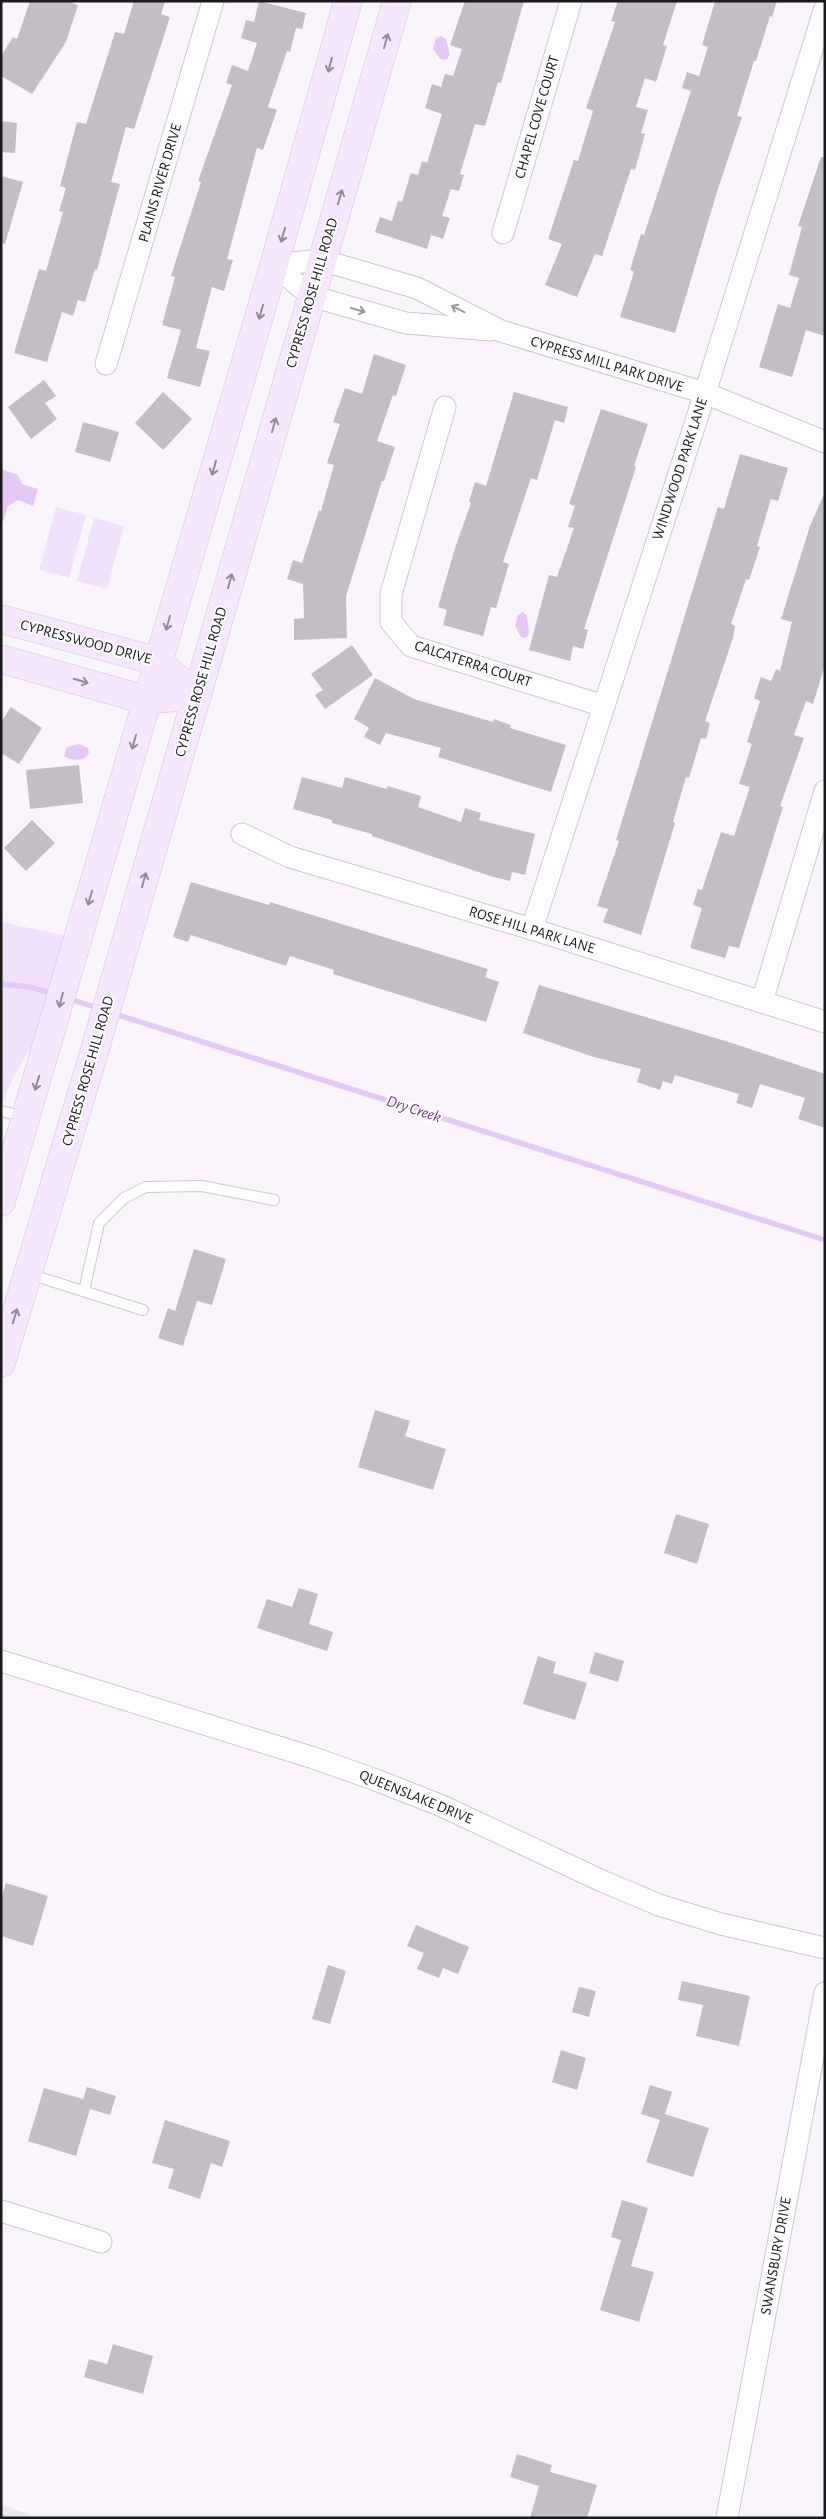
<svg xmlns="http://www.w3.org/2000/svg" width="826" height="2519" font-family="'Alegreya Sans',sans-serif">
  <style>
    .built { fill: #efe6f4 }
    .green { fill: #f2e1fc }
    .water { fill: #e6c8f6 }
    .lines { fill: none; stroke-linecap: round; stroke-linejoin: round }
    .stream { stroke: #e6c8f6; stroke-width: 5.5 }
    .building { fill: #c3bec6 }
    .service-casing { stroke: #ccc7cf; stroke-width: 12 }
    .minor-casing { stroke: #ccc7cf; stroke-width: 23 }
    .secondary-casing { stroke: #ccc7cf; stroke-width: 29 }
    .service { stroke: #fff; stroke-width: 10 }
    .minor { stroke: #fff; stroke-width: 21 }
    .secondary { stroke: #f6e6fe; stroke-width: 28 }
    .oneway { stroke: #938a98 }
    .oneway2 { stroke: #989898 }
    .labels { text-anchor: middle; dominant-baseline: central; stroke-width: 4; stroke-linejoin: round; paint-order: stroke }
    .street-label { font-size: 15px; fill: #1a191b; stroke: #fff }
    .water-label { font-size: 16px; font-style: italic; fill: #6f348b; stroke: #fff }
  </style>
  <rect width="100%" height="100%" fill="#faf5fd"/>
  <path class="built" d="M1,2505L41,2518H1Z"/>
  <g class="green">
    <path d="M56,507L86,515L69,578L39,570Z"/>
    <path d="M94,518L124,526L107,589L77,581Z"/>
    <path d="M1,922L64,935L33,1044L14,1076L1,1105Z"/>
  </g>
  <g class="water">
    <path d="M441,36L446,39L450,55L446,60L440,59L433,49L436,38Z"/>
    <path d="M1,469L18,475L22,484L38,489L33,506L18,500L8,506L1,528Z"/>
    <path d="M523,612L527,616L529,634L526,638L521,637L515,626L518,615Z"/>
    <path d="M79,744L88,748L89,753C84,762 71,761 64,756L67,747Z"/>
  </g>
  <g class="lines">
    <g class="stream">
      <path d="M1,984L30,987L53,994"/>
      <path d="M66,998L98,1008"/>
      <path d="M112,1013L825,1240"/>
    </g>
  </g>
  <g class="building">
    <path d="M30,1H67L78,5L66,42L32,94L1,76V56L13,37L17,39Z"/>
    <path d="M134,1H165L161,14L170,17L134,129L126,127L111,182L120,184L97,270L95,269L85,302L78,300L73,316L62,312L47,362L14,353L39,269L46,271L63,212L59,211L66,188L60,186L77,122L86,124L115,32L124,34Z"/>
    <path d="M259,1L306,13L302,29L296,28L290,52L287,51L268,107L277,110L263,150L257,148L227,259L233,260L224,291L212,287L196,348L210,351L200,387L167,378L181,330L162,325L175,277L171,276L201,182L198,181L232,85L226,83L232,65L248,71L257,43L241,38L246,20L254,22Z"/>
    <path d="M465,1H524L501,83L498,82L485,126L475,124L460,174L464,175L459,191L451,189L442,216L450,218L443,239L431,235L427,249L375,232L380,217L392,221L398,201L402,202L411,173L418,175L422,161L427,163L442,114L425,108L432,84L441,87L445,74L453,76L462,49L450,45Z"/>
    <path d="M618,1H677L663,45L667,46L656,82L645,78L636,107L648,110L641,133L645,134L635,170L631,169L602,256L595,254L577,297L545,285L562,244L548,239L574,160L578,161L593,111L586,108L615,22L611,21Z"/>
    <path d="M715,1H777L772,17L770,16L756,61H754L737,116L742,117L716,195L675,333L620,317L634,272L630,270L641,234L644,235L691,91L682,88L687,72L699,76L708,47L702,45Z"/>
    <path d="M1,121L17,123L15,153L1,152Z"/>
    <path d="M821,157H825V336L806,330L792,377L759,367L778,304L790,308L799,278L789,275L802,227L798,226Z"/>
    <path d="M1,176L23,182L5,244L1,243Z"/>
    <path d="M374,354L406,365L396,396L393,395L377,441L395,447L384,481H382L346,596L347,638L294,640V619L304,618L303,584L287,579L293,560L302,563L319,510L321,511L334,465L327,463L340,424L333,422L345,388L362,394Z"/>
    <path d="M44,380L56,396L45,403L57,419L31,439L8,407Z"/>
    <path d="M163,392L192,419L163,450L135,423Z"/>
    <path d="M514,392L568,407L564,423L555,420L537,480L531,478L503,562L509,564L496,608L491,607L483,636L443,625L447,610L438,607L455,548L471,503L469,502L475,482L486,486Z"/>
    <path d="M601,409L648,424L634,466L636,467L584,629L588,630L583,649L573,646L570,661L529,650L549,575L557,577L574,528L568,527L575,506L569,504Z"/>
    <path d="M83,422L119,432L110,462L75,452Z"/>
    <path d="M740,454L788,468L778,501L771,499L757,546L760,547L749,580L746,579L731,624L735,626L733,638L705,721L710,723L706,739L701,738L689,778L686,777L673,822L675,823L641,935L603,922L608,909L597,906L619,841L616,840L718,507L724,509Z"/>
    <path d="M825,492V665L813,704L806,701L794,735L804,738L780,806L783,807L739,948L729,946L725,958L690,948L702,908L693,905L698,889L702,890L721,832L734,836L750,787L739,784L752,744L747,742L760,701L754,698L761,677L771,681L776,669L780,671L792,622L781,619L810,526Z"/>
    <path d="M352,645L373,675L325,709L315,695L323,690L311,674Z"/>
    <path d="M375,678L414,699L493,722L494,719L511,725L510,728L566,745L551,792L438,757L441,748L386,733L380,745L364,737L369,728L354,719Z"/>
    <path d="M11,707L42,728L19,764L1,753V722Z"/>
    <path d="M79,765L83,803L30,809L26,770Z"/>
    <path d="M302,777L342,788L345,777L386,789L388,786L421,796L418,807L461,822L465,808L481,813L479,820L535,834L525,875L512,872L510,881L490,876L372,836V834L332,823V820L293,809Z"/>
    <path d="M32,820L55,843L26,871L4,848Z"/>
    <path d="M191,882L269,905L270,902L488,969L485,977L499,982L486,1022L333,974L334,970L290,956L286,966L191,935L188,942L173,937Z"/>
    <path d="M539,985L732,1043L825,1074V1128L798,1119L805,1098L760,1084L752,1108L736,1103L739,1094L675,1075L672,1084L663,1081L660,1090L637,1082L641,1069L594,1057L523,1033Z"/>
    <path d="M194,1249L226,1259L212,1305L197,1301L183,1346L158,1338L168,1308L175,1311Z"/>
    <path d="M375,1410L410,1421L405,1436L446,1449L433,1490L358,1467Z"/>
    <path d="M676,1514L709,1524L697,1564L664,1553Z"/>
    <path d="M299,1588L318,1594L309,1624L333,1632L327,1651L257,1628L267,1599L292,1607Z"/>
    <path d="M595,1652L624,1661L618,1682L589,1673Z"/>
    <path d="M538,1656L556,1662L553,1673L587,1683L575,1720L523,1704Z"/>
    <path d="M6,1883L48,1896L33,1946L1,1936V1899Z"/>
    <path d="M416,1925L469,1947L458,1974L443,1968L439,1978L417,1969L424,1953L407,1946Z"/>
    <path d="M328,1965L346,1971L330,2024L312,2019Z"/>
    <path d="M682,1981L750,1996L739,2046L696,2036L703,2005L678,2000Z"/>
    <path d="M579,1987L596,1991L589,2017L572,2012Z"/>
    <path d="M561,2050L586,2058L577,2090L552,2082Z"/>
    <path d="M650,2085L672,2092L665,2114L709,2128L693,2177L646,2162L660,2120L641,2114Z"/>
    <path d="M87,2087L116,2096L110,2115L90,2109L76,2156L28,2141L44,2088L83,2099Z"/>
    <path d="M165,2120L230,2141L222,2167L211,2163L200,2199L168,2188L174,2169L152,2163Z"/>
    <path d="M622,2200L648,2208L631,2266L654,2272L639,2322L600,2310L621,2240L611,2237Z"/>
    <path d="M113,2344L153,2356L143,2394L84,2377L89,2359L107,2364Z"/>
    <path d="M517,2454L552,2465L550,2472L597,2485L587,2518H530L539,2486L510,2477Z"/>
  </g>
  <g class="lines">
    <defs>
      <g id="service">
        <path d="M1,1111L26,1117"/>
        <path d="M29,1274L143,1310"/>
        <path d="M84,1291L99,1223L124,1198L146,1187L202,1186L274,1200"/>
      </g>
      <g id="minor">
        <path d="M503,233L571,1"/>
        <path d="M274,265L321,260L417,288L501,331L705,393L825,442"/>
        <path d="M274,265L311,296L406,323L491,330"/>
        <path d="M106,364L213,1"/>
        <path d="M445,407L391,594V622L411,646L604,706"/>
        <path d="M242,834L290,857L532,929L825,1022"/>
        <path d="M532,929L705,393L825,8"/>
        <path d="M762,1002L825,791"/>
        <path d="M1,1661L314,1758L376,1780L442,1806L602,1881L659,1905L721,1924L825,1948"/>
        <path d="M1,2211L101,2242"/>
        <path d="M727,2518L825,1993"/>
      </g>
      <g id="secondary">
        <path d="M1,619L157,661L197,695"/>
        <path d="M1,659L146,700L197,695"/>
        <path d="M1,1202L274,265L348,1"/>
        <path d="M1,1363L95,1049L397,1"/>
      </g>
    </defs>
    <use href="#service" class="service-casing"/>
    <use href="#minor" class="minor-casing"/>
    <use href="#secondary" class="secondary-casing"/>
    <use href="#service" class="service"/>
    <use href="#minor" class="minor"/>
    <use href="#secondary" class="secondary"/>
  </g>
  <defs><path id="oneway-shaft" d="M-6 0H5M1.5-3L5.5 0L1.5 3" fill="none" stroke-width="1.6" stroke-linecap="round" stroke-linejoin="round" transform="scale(1.25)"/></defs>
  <g class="oneway">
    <use href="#oneway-shaft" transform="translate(386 41) rotate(-74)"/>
    <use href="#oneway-shaft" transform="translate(330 65) rotate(105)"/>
    <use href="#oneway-shaft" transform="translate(340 197) rotate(-74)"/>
    <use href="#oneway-shaft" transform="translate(283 235) rotate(106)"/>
    <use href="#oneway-shaft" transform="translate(261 312) rotate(106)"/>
    <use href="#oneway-shaft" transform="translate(274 425) rotate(-74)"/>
    <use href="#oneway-shaft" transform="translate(214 468) rotate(106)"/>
    <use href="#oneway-shaft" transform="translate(230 581) rotate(-74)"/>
    <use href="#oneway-shaft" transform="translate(168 623) rotate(106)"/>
    <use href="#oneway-shaft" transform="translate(81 681) rotate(17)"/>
    <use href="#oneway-shaft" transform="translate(134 742) rotate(106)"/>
    <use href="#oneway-shaft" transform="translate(144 880) rotate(-74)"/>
    <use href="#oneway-shaft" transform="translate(90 898) rotate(106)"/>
    <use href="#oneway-shaft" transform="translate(61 1000) rotate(105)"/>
    <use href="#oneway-shaft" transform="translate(37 1083) rotate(107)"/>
    <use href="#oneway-shaft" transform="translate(15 1316) rotate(-73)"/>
  </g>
  <g class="oneway2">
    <use href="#oneway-shaft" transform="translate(458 309) rotate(-153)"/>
    <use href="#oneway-shaft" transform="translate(358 310) rotate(16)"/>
  </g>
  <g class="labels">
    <g class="street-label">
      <text transform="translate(537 117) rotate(-74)">CHAPEL COVE COURT</text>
      <text transform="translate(160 183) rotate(-74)">PLAINS RIVER DRIVE</text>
      <text transform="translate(312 293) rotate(-74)">CYPRESS ROSE HILL ROAD</text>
      <text transform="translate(607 364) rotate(17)">CYPRESS MILL PARK DRIVE</text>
      <text transform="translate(680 469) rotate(-72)">WINDWOOD PARK LANE</text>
      <text transform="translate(86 642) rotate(15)">CYPRESSWOOD DRIVE</text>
      <text transform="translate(473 664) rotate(18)">CALCATERRA COURT</text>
      <text transform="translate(201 682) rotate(-74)">CYPRESS ROSE HILL ROAD</text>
      <text transform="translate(532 930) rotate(17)">ROSE HILL PARK LANE</text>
      <text transform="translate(88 1071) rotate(-74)">CYPRESS ROSE HILL ROAD</text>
      <text transform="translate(416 1797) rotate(22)">QUEENSLAKE DRIVE</text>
      <text transform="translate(776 2256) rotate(-80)">SWANSBURY DRIVE</text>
    </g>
    <g class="water-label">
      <text transform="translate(414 1109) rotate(18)">Dry Creek</text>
    </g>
  </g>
  <rect width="826" height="2519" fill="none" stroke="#1a191b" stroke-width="5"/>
</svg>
